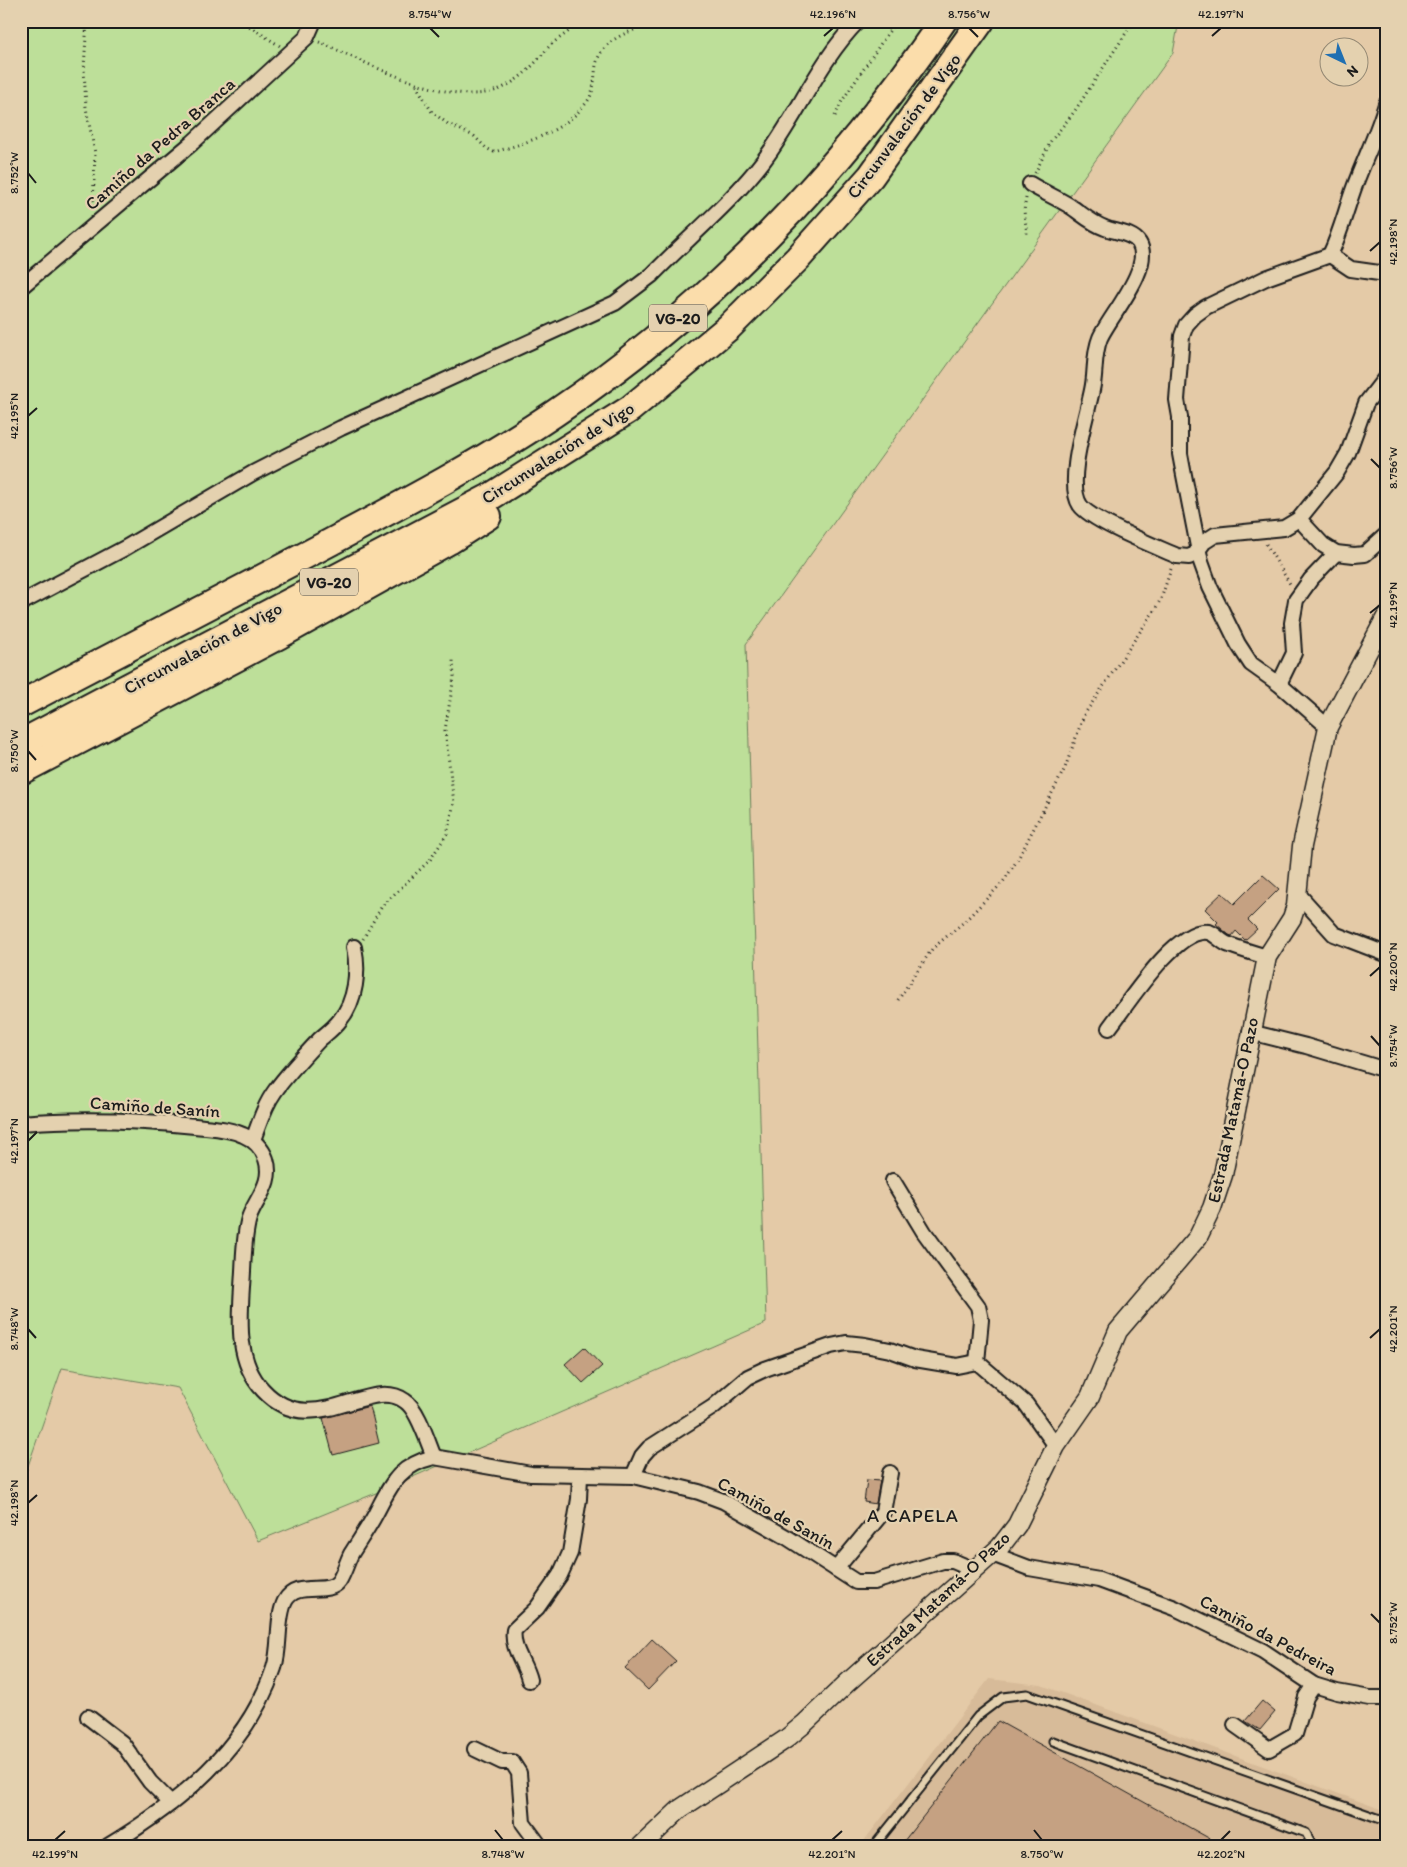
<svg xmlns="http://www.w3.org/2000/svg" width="1407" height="1867" font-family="Itim,sans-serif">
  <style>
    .built { fill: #d7bb99 }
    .green { fill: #bddf99; stroke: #6c7e5a }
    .building { fill: #c5a182; stroke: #1c1c1c }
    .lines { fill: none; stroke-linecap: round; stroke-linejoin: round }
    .service-casing { stroke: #1c1c1c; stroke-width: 11 }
    .minor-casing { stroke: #1c1c1c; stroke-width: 18 }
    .tertiary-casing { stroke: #1c1c1c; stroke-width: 21 }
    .motorway-casing { stroke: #1c1c1c; stroke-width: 30 }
    .path { stroke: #1c1c1c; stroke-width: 3; stroke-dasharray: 1 4; stroke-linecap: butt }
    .service { stroke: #e4d1af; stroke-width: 7 }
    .minor { stroke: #e4d1af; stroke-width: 14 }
    .tertiary { stroke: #e4d1af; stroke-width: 18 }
    .motorway { stroke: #fbddab; stroke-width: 26 }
    .ticks { fill: none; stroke: #1c1c1c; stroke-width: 2 }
    .labels { text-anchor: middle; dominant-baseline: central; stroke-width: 4.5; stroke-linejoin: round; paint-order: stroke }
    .shield { fill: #e4d1af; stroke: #585248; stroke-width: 1 }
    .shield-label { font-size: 16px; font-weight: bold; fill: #1c1c1c }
    .street-label { font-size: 18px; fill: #1c1c1c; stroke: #e4d1af }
    .neighbourhood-label { font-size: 19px; letter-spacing: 1px; fill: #1c1c1c; stroke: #e4d1af }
    .neatline { fill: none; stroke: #1c1c1c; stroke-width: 2 }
    .ticks-label { font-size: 12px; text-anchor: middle; fill: #1c1c1c }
  </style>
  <rect width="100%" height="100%" fill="#e4caa7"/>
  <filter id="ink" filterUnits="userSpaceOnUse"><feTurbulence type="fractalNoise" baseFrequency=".02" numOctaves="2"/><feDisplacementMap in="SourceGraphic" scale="10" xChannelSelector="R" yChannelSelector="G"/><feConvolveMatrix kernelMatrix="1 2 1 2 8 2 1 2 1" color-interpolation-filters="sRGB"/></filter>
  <g filter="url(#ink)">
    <path class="built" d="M989,1679L1041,1685L1386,1811V1846H860Z"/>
    <path class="green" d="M21,21H1179L1173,53L746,644L766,1323L376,1493L258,1541L178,1388L62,1368L21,1486Z"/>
    <g class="building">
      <path d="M1263,875L1279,889L1248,920L1257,929L1245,940L1236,931L1232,936L1229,935L1216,924L1218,922L1205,909L1222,893L1234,904Z"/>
      <path d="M584,1347L602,1366L583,1383L565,1364Z"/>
      <path d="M370,1406L379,1443L333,1455L323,1418Z"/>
      <path d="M867,1480L880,1481L876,1504L864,1502Z"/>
      <path d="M652,1639L676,1661L648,1690L625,1668Z"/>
      <path d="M1262,1701L1275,1712L1260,1730L1245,1721Z"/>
      <path d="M998,1721L1223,1846H900Z"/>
    </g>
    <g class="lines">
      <defs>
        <g id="service">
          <path d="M1053,1741L1306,1833L1313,1846"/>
          <path d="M874,1846L978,1716L1003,1697L1027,1694L1386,1821"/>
        </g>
        <g id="minor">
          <path d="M1030,184C1043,192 1057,198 1070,206C1082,214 1091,223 1105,228C1115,232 1133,233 1139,243C1154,267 1109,317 1100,338C1093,355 1096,373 1092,390C1087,416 1065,482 1080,505C1091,521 1157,547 1177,556L1189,557L1195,554L1204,542L1215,535L1284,528L1299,519L1337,472L1348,453L1366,403L1386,377"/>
          <path d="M1330,255C1341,232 1346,209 1355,185C1365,158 1378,132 1386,104"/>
          <path d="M1330,255L1351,269L1386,274"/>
          <path d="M21,287L192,143L307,37L314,21"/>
          <path d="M1299,519L1323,545L1336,553L1354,555L1365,554L1386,535"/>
          <path d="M21,603L125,548L253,473L341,428L615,303L652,275C688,238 733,201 764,160C798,115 818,62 858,21"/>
          <path d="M1279,684L1294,653L1292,623L1296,600L1311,579L1336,553"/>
          <path d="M1328,727L1279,684L1251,664L1238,644L1210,587L1201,562L1183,470L1180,454V417L1177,400L1182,336L1186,325L1195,315L1206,307L1266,278L1330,255"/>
          <path d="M1299,895L1334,934L1386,954"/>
          <path d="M1109,1028C1127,1005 1176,927 1208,932C1215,933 1220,941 1227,944C1240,949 1253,953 1267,957"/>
          <path d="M1250,1032L1306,1046L1386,1070"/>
          <path d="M21,1123C79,1118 138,1120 195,1126C211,1128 228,1128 243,1135C253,1139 262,1148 266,1159C274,1183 256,1198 249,1218C244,1235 244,1253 243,1271C241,1311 233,1358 263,1390C312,1443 369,1375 405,1401C418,1409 428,1443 434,1457"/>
          <path d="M253,1140C259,1124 264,1106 275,1091C288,1073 305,1055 320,1039C327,1033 335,1027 340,1020C356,1001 359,971 354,947"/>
          <path d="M893,1181L924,1232L978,1306L981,1320L977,1362L1026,1404L1056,1446"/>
          <path d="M633,1476L642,1456L649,1448L713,1407L748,1377L765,1369L831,1346L846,1343L865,1345L890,1350L915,1359L957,1366L977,1362"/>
          <path d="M992,1554L1029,1568L1099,1580L1175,1608L1263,1651L1314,1685L1337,1692L1370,1698H1386"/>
          <path d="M836,1569L883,1512L890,1473"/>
          <path d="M529,1680C525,1662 511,1649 514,1630L537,1608L560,1575L570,1553L579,1499L580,1476"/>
          <path d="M88,1717L122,1743L150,1782L171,1803"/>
          <path d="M1235,1725L1269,1749L1295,1734L1306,1697L1314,1685"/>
          <path d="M475,1749L502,1762H512L519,1773L523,1823L540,1846"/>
          <path d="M108,1846C179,1803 247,1749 274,1668C281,1647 276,1619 285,1601C297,1579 328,1597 339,1581C344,1573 347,1562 351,1554C359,1541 368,1528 375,1515C391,1485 397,1466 434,1457L531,1474L633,1476L699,1492L723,1501L788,1538L856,1582H874L943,1561H953L974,1570"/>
        </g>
        <path id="tertiary" d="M641,1846L680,1809L786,1739L804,1724L847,1683L1000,1547L1017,1525L1056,1446L1090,1397L1118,1331L1198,1237L1212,1208L1223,1175L1267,957L1292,918L1296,906L1302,846L1328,727L1386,617"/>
        <g id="motorway">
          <path d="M21,704C116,654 211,604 306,555C391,510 475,467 555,413C708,310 839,174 943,21"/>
          <path d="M21,743L490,497L630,409L729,327L798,258L871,176L981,21"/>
          <path d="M21,771L280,635L449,541L488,516"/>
        </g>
      </defs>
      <use href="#service" class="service-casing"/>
      <use href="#minor" class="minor-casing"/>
      <use href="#tertiary" class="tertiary-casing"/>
      <use href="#motorway" class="motorway-casing"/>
      <g class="path">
        <path d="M87,21L84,68L86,108L95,153L93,207"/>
        <path d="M241,21L280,46"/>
        <path d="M319,42C365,61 453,111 502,88C521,79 534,65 547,49C556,38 570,34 578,21"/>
        <path d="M416,85L432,112L448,124L474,136L486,148L494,152C529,142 564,132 587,102C595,91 594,78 596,65C602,36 637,29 662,21"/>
        <path d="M835,116L842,101L896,21"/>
        <path d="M1035,173L1051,141L1074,112L1134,21"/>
        <path d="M1026,198L1024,211L1027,234"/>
        <path d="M1266,544L1290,584"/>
        <path d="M363,939L382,906L430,860L447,834L454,803L445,730L454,677L453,660"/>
        <path d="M898,1000L932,949L965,921L1003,882L1018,859L1065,768L1084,715L1152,614L1161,599L1171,569"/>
      </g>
      <use href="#service" class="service"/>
      <use href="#minor" class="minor"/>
      <use href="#tertiary" class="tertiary"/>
      <use href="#motorway" class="motorway"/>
    </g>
  </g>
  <path class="ticks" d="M430,28L439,37M969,28L978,37M824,36L833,28M1212,36L1221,28M28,173L36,183M1370,251L1380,242M28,416L37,408M1371,459L1380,468M1370,613L1380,605M28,751L36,760M1370,976L1380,967M1371,1036L1380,1046M28,1141L37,1132M28,1329L36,1338M1370,1338L1380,1329M28,1503L37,1495M1371,1614L1380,1623M495,1830L503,1840M1034,1830L1042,1840M55,1840L65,1831M832,1840L842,1831M1221,1840L1230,1831"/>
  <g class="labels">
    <g class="shield">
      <rect x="649" y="304.5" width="58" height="27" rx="4"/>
      <rect x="300" y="568.5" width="58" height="27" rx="4"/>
    </g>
    <g class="shield-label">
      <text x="678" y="318">VG-20</text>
      <text x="329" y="582">VG-20</text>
    </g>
    <g class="street-label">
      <text transform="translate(904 126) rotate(-53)">Circunvalación de Vigo</text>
      <text transform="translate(160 144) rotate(-41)">Camiño da Pedra Branca</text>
      <text transform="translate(558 453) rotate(-32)">Circunvalación de Vigo</text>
      <text transform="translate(203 648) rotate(-28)">Circunvalación de Vigo</text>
      <text transform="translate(155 1107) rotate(4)">Camiño de Sanín</text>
      <text transform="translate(1233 1110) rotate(-78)">Estrada Matamá-O Pazo</text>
      <text transform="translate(776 1513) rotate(29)">Camiño de Sanín</text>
      <text transform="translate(938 1599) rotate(-43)">Estrada Matamá-O Pazo</text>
      <text transform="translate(1268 1635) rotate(28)">Camiño da Pedreira</text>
    </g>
    <g class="neighbourhood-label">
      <text x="913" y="1515">A CAPELA</text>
    </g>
  </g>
  <rect width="1407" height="1867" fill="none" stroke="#e4d1af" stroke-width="55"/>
  <g transform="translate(1344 62) rotate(137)"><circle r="24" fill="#e4d1af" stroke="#948974"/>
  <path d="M0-4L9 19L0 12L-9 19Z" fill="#1f6fb2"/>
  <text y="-8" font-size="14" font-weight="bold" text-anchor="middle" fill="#1c1c1c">N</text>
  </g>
  <rect x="28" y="28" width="1352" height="1812" class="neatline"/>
  <g class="ticks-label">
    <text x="430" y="18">8.754°W</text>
    <text x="833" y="18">42.196°N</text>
    <text x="969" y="18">8.756°W</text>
    <text x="1221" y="18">42.197°N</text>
    <text transform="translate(14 173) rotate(-90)" y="4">8.752°W</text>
    <text transform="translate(1393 242) rotate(-90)" y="4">42.198°N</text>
    <text transform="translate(14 416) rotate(-90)" y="4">42.195°N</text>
    <text transform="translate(1393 468) rotate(-90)" y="4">8.756°W</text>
    <text transform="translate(1393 605) rotate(-90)" y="4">42.199°N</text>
    <text transform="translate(14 751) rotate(-90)" y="4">8.750°W</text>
    <text transform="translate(1393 967) rotate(-90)" y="4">42.200°N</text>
    <text transform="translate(1393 1046) rotate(-90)" y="4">8.754°W</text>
    <text transform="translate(14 1141) rotate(-90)" y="4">42.197°N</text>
    <text transform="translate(14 1329) rotate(-90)" y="4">8.748°W</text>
    <text transform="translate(1393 1329) rotate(-90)" y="4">42.201°N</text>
    <text transform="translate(14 1503) rotate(-90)" y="4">42.198°N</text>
    <text transform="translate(1393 1623) rotate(-90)" y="4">8.752°W</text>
    <text x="55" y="1858">42.199°N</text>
    <text x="503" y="1858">8.748°W</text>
    <text x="832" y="1858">42.201°N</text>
    <text x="1042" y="1858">8.750°W</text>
    <text x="1221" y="1858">42.202°N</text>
  </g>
</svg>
